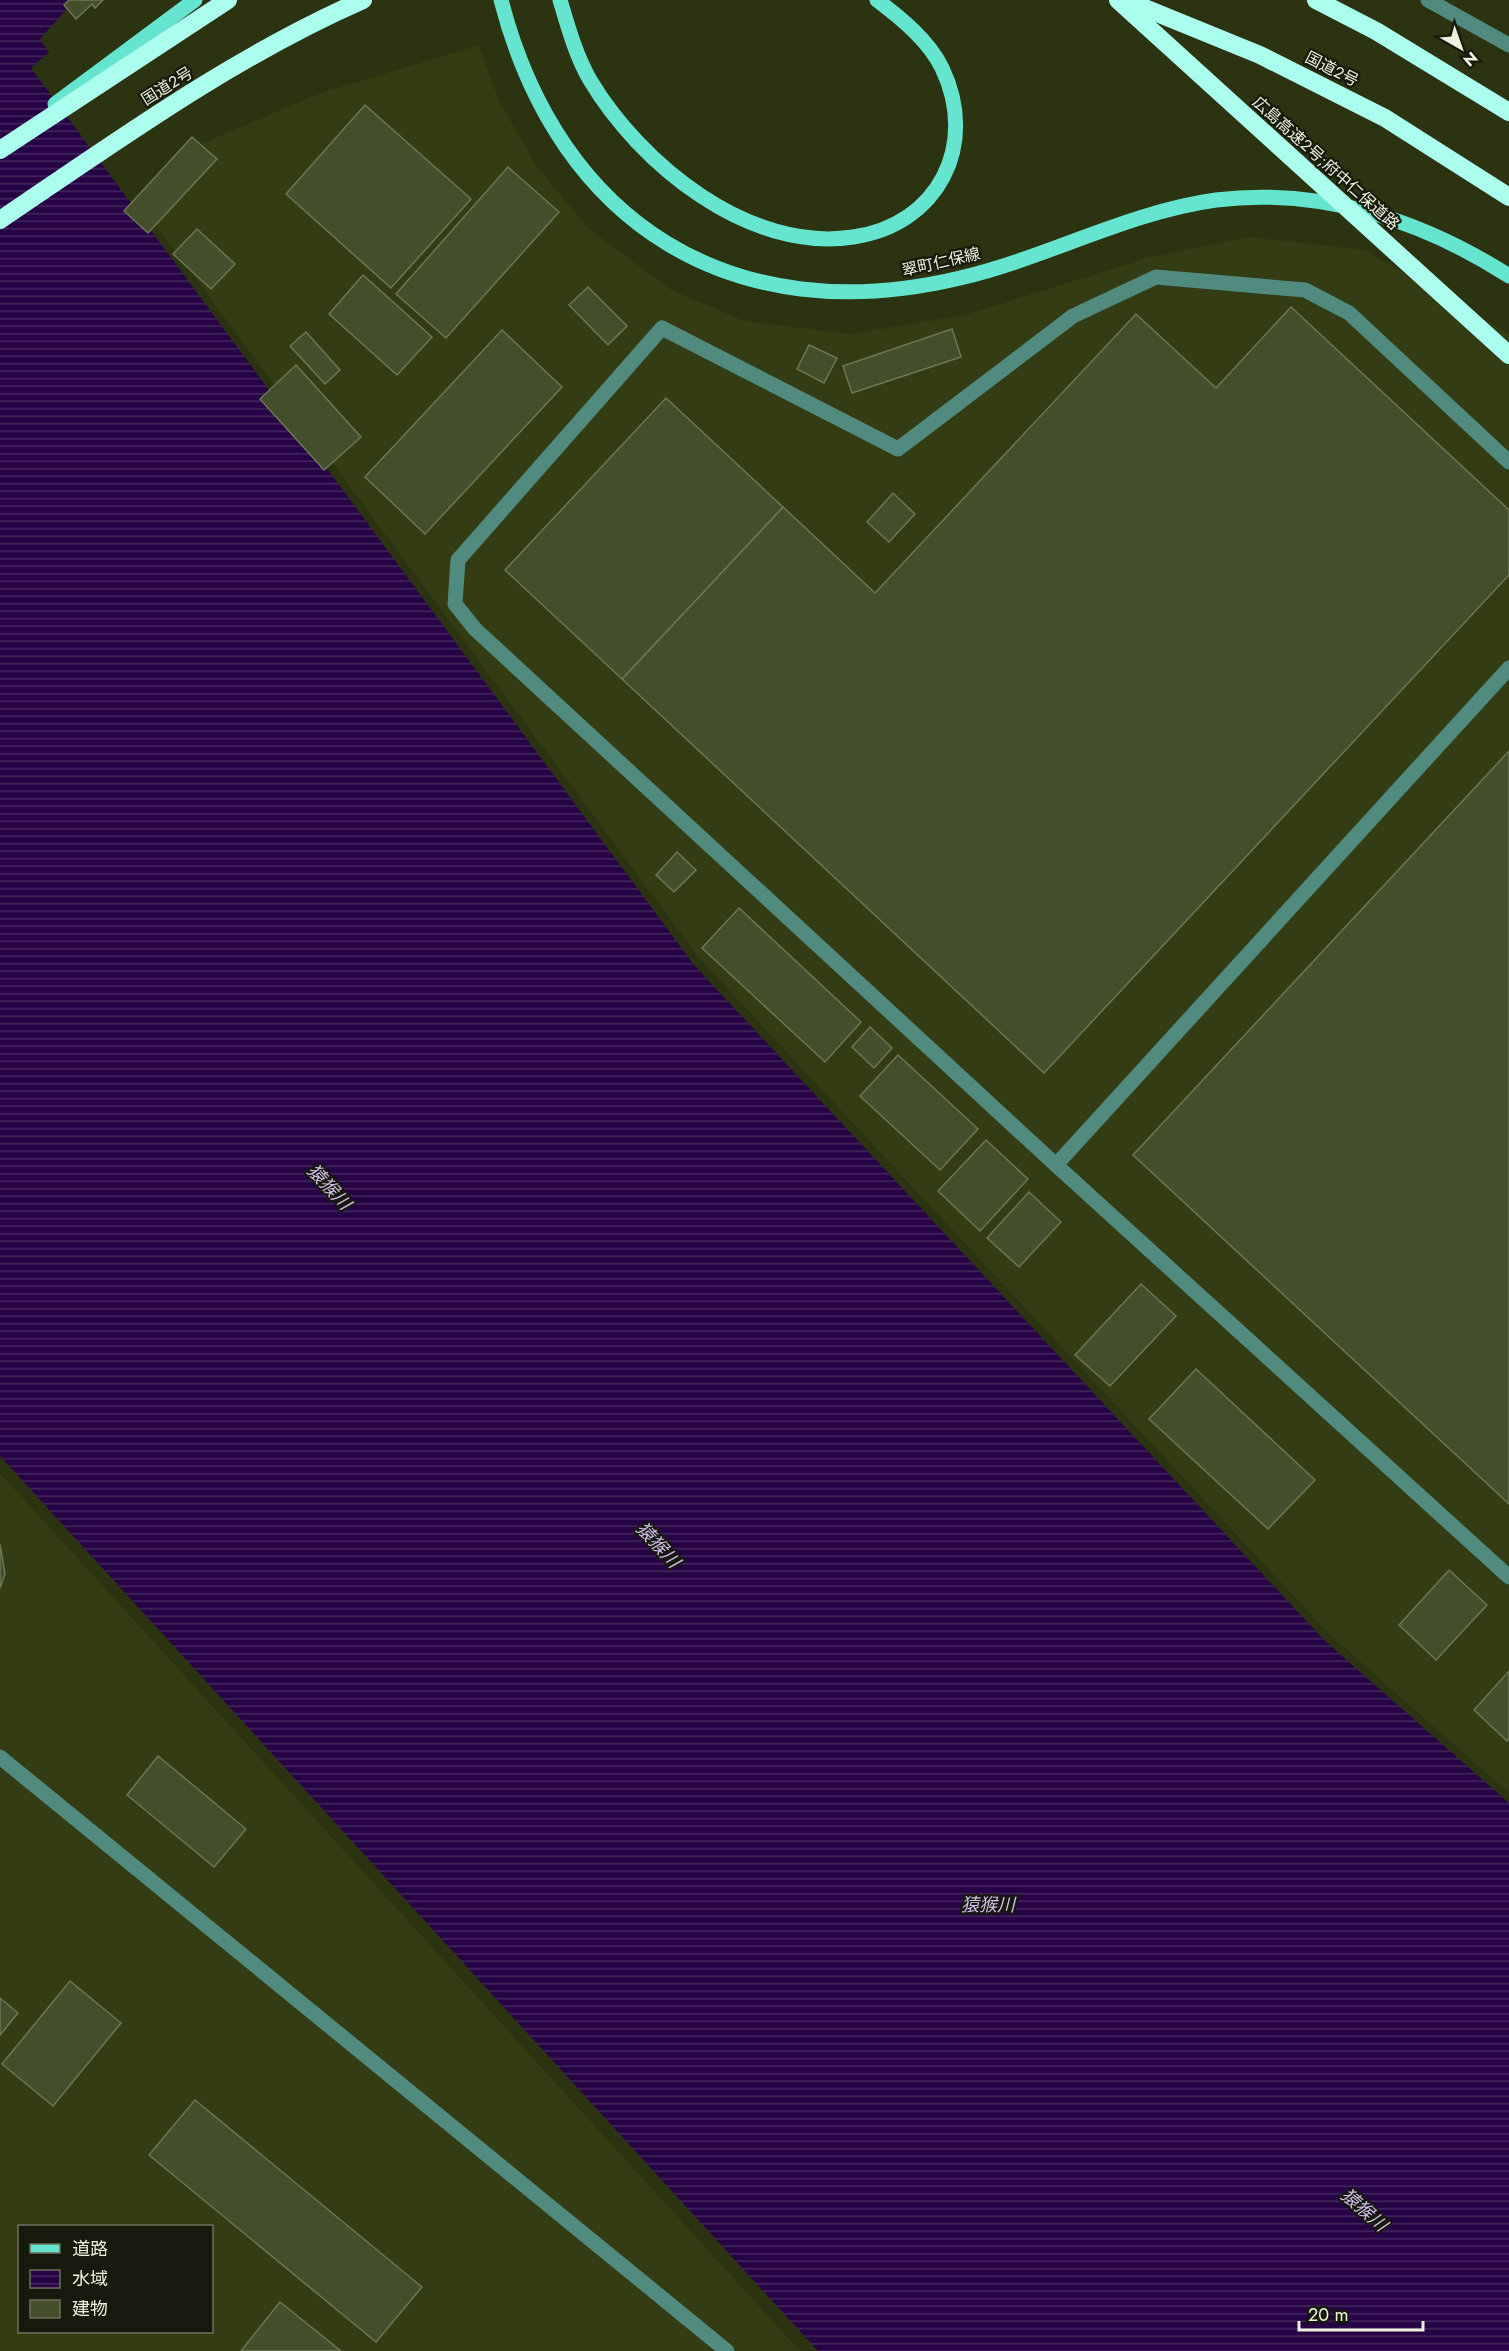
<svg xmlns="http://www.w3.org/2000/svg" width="1509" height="2351" font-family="Jost,'Noto Sans JP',sans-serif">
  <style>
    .built { fill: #333c12; fill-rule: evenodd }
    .water { fill: url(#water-rules) }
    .building { fill: #454e2b; stroke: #6d7753; stroke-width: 1.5 }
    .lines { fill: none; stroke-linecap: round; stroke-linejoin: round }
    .minor { stroke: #518a7f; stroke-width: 15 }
    .major { stroke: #65e5cf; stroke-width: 15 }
    .highway { stroke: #abfded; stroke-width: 18 }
    .labels { text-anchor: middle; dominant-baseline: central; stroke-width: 4.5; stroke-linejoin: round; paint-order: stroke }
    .street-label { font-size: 16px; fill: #ecf2de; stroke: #16190b }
    .water-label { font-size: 18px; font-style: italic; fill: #d0c0f0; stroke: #16190b }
  </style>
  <defs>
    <pattern id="water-rules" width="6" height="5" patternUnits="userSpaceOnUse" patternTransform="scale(1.5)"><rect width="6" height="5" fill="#250345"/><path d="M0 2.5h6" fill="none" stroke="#45285f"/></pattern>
  </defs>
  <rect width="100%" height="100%" fill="#2b3311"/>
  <g class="built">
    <path d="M479,45L499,101L536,165L589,229L670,289L744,321L851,334L965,315L1147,258L1249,237L1365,250L1509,334V1793L1330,1635L700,959L135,197L196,146L318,94Z"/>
    <path d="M0,1473L800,2351H0ZM20,2226H212V2332H20Z"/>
  </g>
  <path class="water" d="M0,0H75L40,39L49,52L31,68L694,965L1325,1641L1509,1803V2351H818L0,1456Z"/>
  <g class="building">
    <path d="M69,0H103L95,8L92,4L76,19L64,5Z"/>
    <path d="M365,105L471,199L391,288L286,194Z"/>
    <path d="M192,137L217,159L148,233L124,211Z"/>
    <path d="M508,167L559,212L446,338L396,294Z"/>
    <path d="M197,229L235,264L211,289L173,254Z"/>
    <path d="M363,275L432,337L397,375L329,314Z"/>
    <path d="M588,287L627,326L608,345L569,305Z"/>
    <path d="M1291,307L1509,510V575L1044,1073L622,679L783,507L875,593L1136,314L1216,388Z"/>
    <path d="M952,329L961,357L852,393L843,366Z"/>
    <path d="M502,330L562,387L425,534L365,477Z"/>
    <path d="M306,332L340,370L325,384L290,346Z"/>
    <path d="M809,345L837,358L824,383L797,369Z"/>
    <path d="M296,365L361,437L324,470L260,399Z"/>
    <path d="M666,398L783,507L622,679L505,570Z"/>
    <path d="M893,493L915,514L889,542L867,522Z"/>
    <path d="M1509,751V1504L1133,1155Z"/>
    <path d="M677,852L696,870L674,892L656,875Z"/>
    <path d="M739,908L861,1022L825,1062L702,948Z"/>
    <path d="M870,1027L892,1048L874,1068L852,1047Z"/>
    <path d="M898,1055L978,1129L940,1170L860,1096Z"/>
    <path d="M986,1140L1028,1179L980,1231L938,1191Z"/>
    <path d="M1029,1192L1061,1222L1019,1267L987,1238Z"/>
    <path d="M1141,1284L1176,1316L1110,1386L1075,1355Z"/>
    <path d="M1196,1369L1315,1480L1268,1529L1149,1419Z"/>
    <path d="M0,1544L5,1574L0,1588Z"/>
    <path d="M1449,1570L1487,1605L1436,1660L1399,1625Z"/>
    <path d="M1509,1671V1739L1507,1741L1474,1710Z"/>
    <path d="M158,1756L246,1829L214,1867L127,1795Z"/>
    <path d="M70,1981L121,2023L53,2106L2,2064Z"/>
    <path d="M0,1998L18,2013L0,2035Z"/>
    <path d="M195,2100L422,2287L376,2342L149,2155Z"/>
    <path d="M280,2302L341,2351H241Z"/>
  </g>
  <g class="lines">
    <g class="minor">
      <path d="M1428,0L1509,45"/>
      <path d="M1509,462L1349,313L1305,290L1156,277L1073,316L898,449L662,328L458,560L455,604L475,629L1056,1165L1509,1577"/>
      <path d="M1056,1165L1509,668"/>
      <path d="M0,1757L727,2351"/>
    </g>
    <g class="major">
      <path d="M501,0C559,225 734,332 960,278C1046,258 1128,212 1216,200C1320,187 1422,220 1509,276"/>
      <path d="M560,0C568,27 576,56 590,80C640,164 749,253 853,237C938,225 979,145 942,68C929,41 901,18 877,0"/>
      <path d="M55,104L195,0"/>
    </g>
    <g class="highway">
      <path d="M1118,0L1509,355"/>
      <path d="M1125,0L1260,55L1385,118L1509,197"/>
      <path d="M1316,0L1376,31L1509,112"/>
      <path d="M0,150L228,0"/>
      <path d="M0,220C117,141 233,57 363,0"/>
    </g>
  </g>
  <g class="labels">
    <g class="street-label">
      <text transform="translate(1332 69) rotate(27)">国道2号</text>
      <text transform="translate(167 86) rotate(-32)">国道2号</text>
      <text transform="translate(1326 163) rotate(42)">広島高速2号;府中仁保道路</text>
      <text transform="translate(941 262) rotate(-13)">翠町仁保線</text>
    </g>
    <g class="water-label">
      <text transform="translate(329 1187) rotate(47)">猿猴川</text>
      <text transform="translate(658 1545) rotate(47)">猿猴川</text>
      <text x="988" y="1905">猿猴川</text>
      <text transform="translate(1364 2210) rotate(41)">猿猴川</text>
    </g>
  </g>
  <rect x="18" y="2225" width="195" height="108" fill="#16190b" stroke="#6c705f" stroke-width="1.5"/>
  <rect x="30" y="2244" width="30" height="9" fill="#65e5cf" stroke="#6c705f" stroke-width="1.5"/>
  <text x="72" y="2255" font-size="18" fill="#ecf2de">道路</text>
  <rect x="30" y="2270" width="30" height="18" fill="url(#water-rules)" stroke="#6c705f" stroke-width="1.5"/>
  <text x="72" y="2285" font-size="18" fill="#ecf2de">水域</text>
  <rect x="30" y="2300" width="30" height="18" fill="#454e2b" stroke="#6c705f" stroke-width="1.5"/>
  <text x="72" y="2315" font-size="18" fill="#ecf2de">建物</text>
  <g transform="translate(1461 48) rotate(140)" stroke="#16190b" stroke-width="4.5" paint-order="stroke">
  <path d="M0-4.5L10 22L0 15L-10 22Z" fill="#ecf2de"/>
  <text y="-9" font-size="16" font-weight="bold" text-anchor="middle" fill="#ecf2de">N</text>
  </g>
  <path d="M1299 2321v9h124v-9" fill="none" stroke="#ecf2de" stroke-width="3"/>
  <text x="1308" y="2321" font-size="18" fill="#ecf2de" stroke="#16190b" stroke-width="4.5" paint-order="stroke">20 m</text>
</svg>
